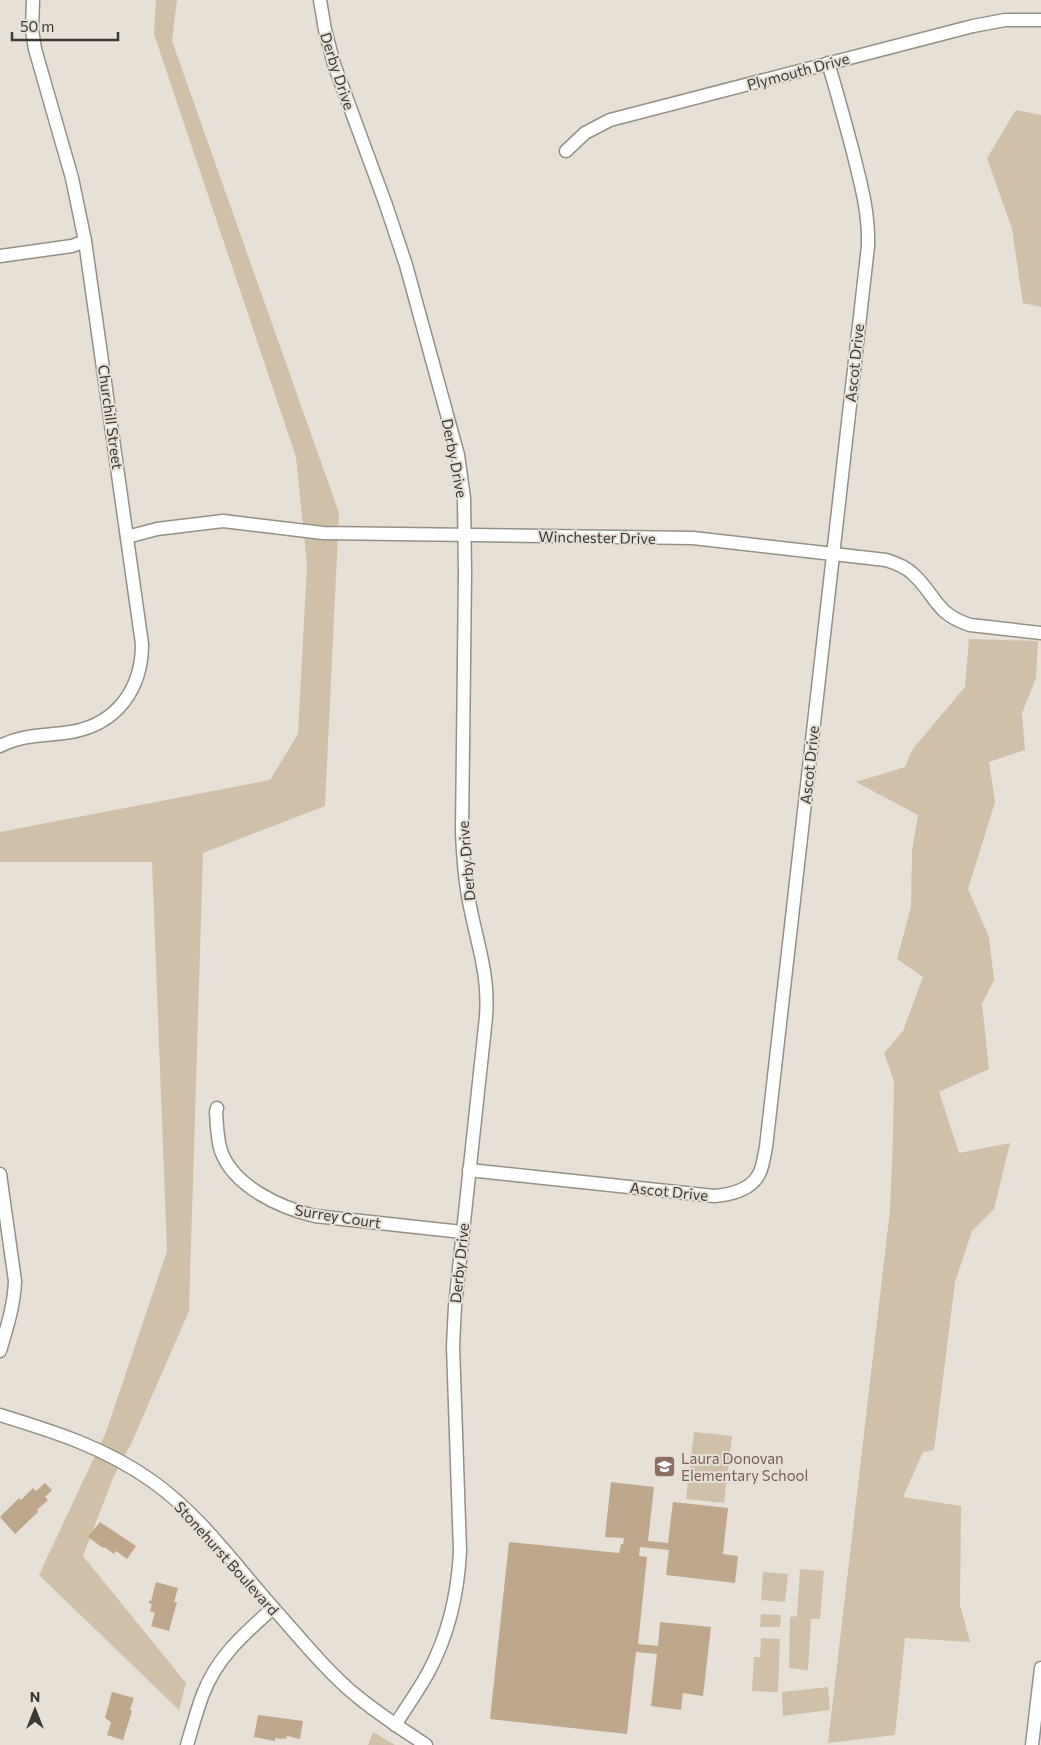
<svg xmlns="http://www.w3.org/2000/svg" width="1041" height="1745" font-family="Commissioner,sans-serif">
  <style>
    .green { fill: #cfc0a7 }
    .building { fill: #bea78a }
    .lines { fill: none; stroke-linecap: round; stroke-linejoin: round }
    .minor-casing { stroke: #959086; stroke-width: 15 }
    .minor { stroke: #fff; stroke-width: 12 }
    .labels { text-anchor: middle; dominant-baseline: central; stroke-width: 4; stroke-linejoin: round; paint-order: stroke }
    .street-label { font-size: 15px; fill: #3b3935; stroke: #e6e0d6 }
    .education-label { font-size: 15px; fill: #785e54; stroke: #e6e0d6; text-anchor: start }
  </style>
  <rect width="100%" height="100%" fill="#e6e0d6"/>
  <g class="green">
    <path d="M156,0H177L172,41L339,513L325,806L203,853L189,1311L131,1444L113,1478L83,1556L186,1683L179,1710L39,1575L106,1432L167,1251L152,862H0V832L270,780L298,734L307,565L296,457L154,34Z"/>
    <path d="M1016,110L1041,115V307L1023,303L1012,229L987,158Z"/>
    <path d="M969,639L1038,641L1036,678L1022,713L1025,750L989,762L995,802L968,889L989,937L994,980L982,1004L989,1069L939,1092L959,1153L1010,1143L994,1209L972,1231L955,1282L934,1450L923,1452L903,1497L961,1506L960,1605L970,1642L905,1638L895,1735L828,1743L890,1210L893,1137L894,1081L884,1053L903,1031L923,977L897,959L911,907L912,851L918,815L856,782L905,767L912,750L965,687Z"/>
    <path d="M694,1432L732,1436L724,1503L686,1499Z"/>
    <path d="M800,1569L824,1571L820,1619H811L808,1670L789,1668L790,1617L797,1616Z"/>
    <path d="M763,1572L788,1574L785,1602L761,1600Z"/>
    <path d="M761,1614L781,1615L780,1627H760Z"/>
    <path d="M761,1638L780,1639L778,1692L752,1691L754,1657H760Z"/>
    <path d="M828,1687L830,1710L783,1716L782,1692Z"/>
    <path d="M373,1732L395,1745H368Z"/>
  </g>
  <g class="building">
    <path d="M611,1482L654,1487L648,1541L668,1543L673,1502L728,1508L723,1554L738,1556L735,1583L666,1575L669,1550L640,1547L639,1556L647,1557L638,1644L658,1646L660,1622L711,1627L703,1696L683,1693L681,1710L651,1706L657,1654L636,1652L627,1734L490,1719L509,1542L619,1553L621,1544H623L624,1538L605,1537Z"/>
    <path d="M45,1483L52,1490L45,1497L48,1500L37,1510L38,1512L15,1534L0,1517L19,1498L21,1500L33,1488L36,1491Z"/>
    <path d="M100,1522L136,1546L127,1559L116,1551L114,1554L104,1547L103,1548L88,1537Z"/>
    <path d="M156,1582L178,1588L174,1602H177L169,1631L151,1626L155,1613L150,1611L152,1604L149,1603V1601H151Z"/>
    <path d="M112,1692L134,1698L130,1710L132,1711L123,1740L107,1735L111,1722L105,1718Z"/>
    <path d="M258,1715L303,1721L300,1739L287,1736L286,1739L283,1738L282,1739L275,1738V1741L254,1737Z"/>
  </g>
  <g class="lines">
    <defs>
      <g id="minor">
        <path d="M320,0L325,30L334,64L386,205L406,265L458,455L464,498L465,574L462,831C463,858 465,885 471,911C479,950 489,976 486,1017L455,1306L453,1346L460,1551C458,1594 449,1634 428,1673C418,1691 406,1708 395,1725"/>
        <path d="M566,151L585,133L610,120L973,26L1005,20H1041"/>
        <path d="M0,256L72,246L85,241"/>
        <path d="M127,537L157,529L223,521L323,533L693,538L886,560C896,563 906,567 913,574C937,596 934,613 970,625L1041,633"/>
        <path d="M0,746C23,734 46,736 71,732C117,724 142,689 142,644L85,241L72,178L35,49L32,30L33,0"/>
        <path d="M217,1108L216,1112C217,1125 217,1139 221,1151C234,1187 281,1208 315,1216L462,1232"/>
        <path d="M469,1170L714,1196C730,1195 751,1190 759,1174C763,1167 764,1156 766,1147L868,246C869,212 861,185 853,152C845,122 837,92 828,63"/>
        <path d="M0,1174L15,1281C14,1306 7,1327 0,1351"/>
        <path d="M0,1415C55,1432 104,1447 152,1481C201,1516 235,1565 275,1610C300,1638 329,1674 358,1697C380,1715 403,1730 426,1745"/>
        <path d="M187,1745C192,1728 197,1710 203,1694C217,1657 245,1633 273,1608"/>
        <path d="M1032,1745L1041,1668"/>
      </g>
    </defs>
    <use href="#minor" class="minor-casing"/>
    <use href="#minor" class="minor"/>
  </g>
  <defs>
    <symbol id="school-square" viewBox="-11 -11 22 22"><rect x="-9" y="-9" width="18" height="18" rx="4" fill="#8d6e63" stroke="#e6e0d6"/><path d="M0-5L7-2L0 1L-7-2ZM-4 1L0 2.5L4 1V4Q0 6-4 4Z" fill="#fff"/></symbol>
  </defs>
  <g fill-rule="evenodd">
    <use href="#school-square" x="652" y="1454" width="25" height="25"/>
  </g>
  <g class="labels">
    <g class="street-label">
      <text transform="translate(338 71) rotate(72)">Derby Drive</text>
      <text transform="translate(798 71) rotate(-15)">Plymouth Drive</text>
      <text transform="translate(854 363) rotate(-84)">Ascot Drive</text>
      <text transform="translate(111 417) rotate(82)">Churchill Street</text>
      <text transform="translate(455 458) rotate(79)">Derby Drive</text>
      <text transform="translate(597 537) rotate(1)">Winchester Drive</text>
      <text transform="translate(809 765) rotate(-84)">Ascot Drive</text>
      <text transform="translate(466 861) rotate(-95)">Derby Drive</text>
      <text transform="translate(669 1191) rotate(6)">Ascot Drive</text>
      <text transform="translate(338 1216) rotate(9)">Surrey Court</text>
      <text transform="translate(459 1263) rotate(-84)">Derby Drive</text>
      <text transform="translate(227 1558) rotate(48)">Stonehurst Boulevard</text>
    </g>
    <g class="education-label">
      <text x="681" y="1458">Laura Donovan<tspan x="681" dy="17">Elementary School</tspan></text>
    </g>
  </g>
  <g transform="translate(35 1710)" stroke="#e6e0d6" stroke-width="4" paint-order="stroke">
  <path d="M0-4L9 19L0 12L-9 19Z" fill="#3b3935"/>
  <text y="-8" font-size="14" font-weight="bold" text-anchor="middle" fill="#3b3935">N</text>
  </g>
  <path d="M12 32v8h106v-8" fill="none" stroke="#3b3935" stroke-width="2.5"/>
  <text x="20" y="32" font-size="15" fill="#3b3935" stroke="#e6e0d6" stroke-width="4" paint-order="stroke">50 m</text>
</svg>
